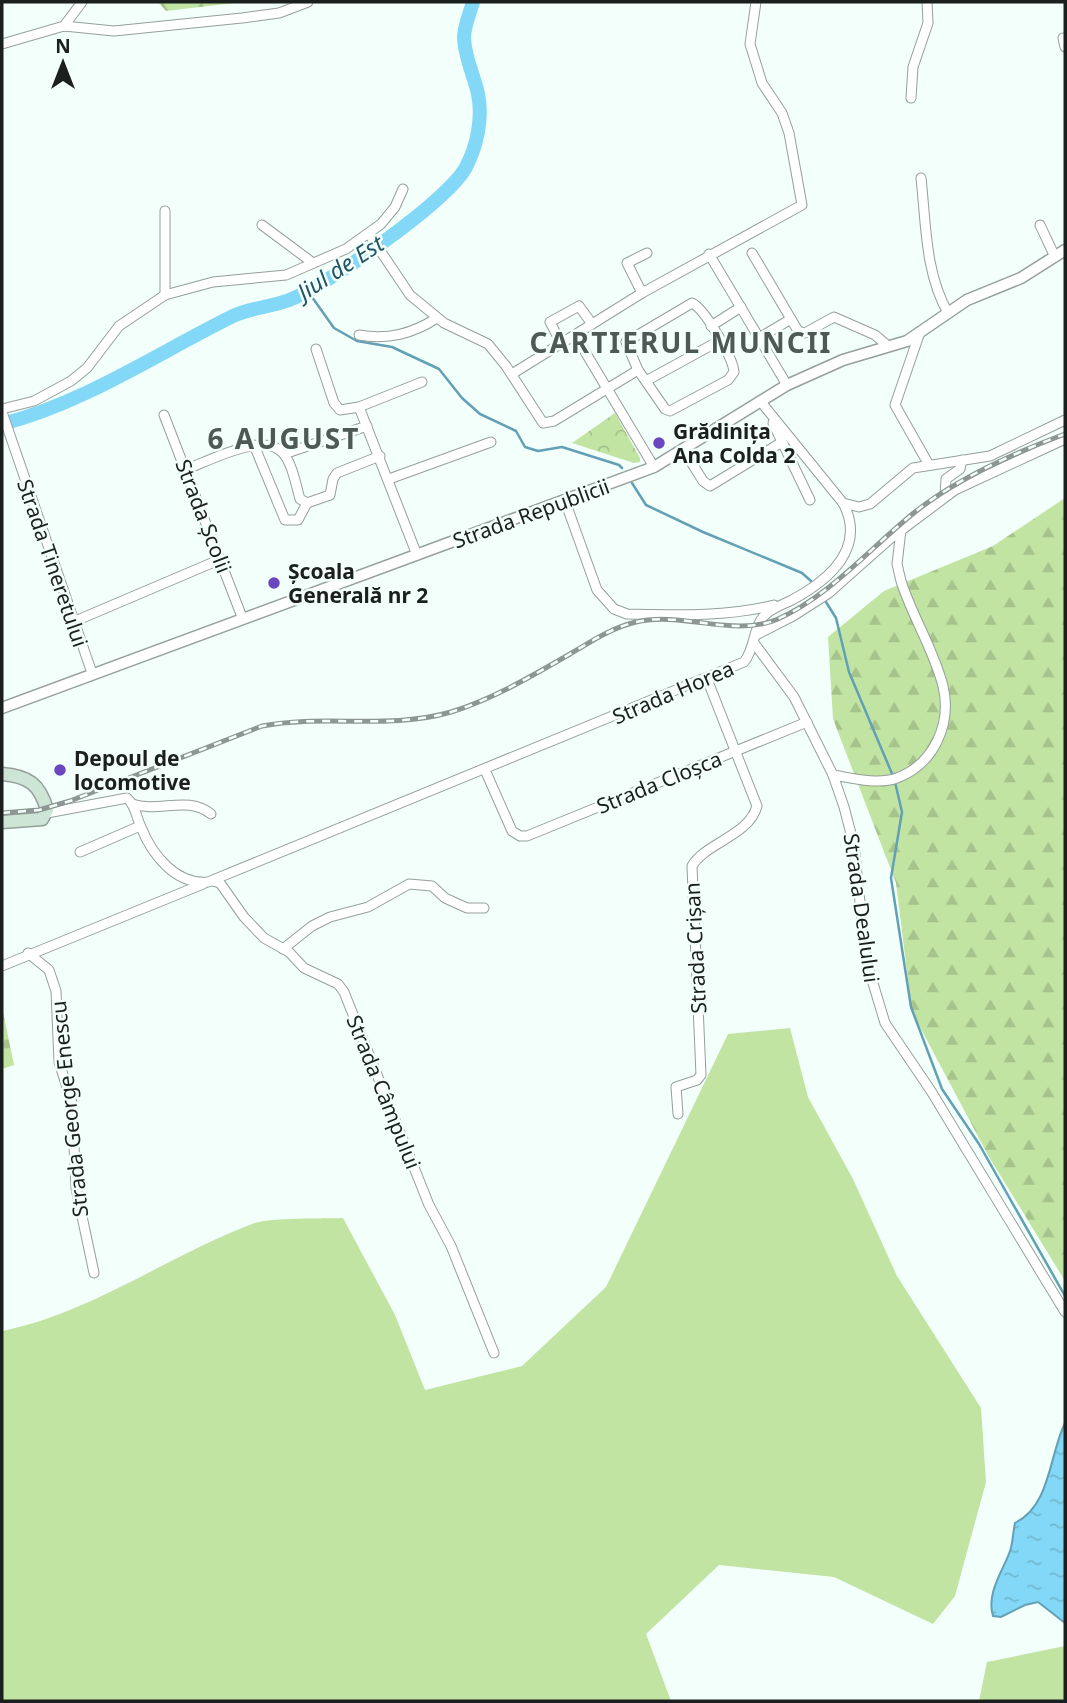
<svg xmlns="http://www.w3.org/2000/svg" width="1067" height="1703" font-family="'Noto Sans',sans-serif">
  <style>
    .grass { fill: #c1e4a2 }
    .forest { fill: url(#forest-firs) }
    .cemetery { fill: url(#cemetery-stones) }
    .park { fill: url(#park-crowns) }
    .water { fill: url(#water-ripples); stroke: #63a0b5; stroke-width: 2 }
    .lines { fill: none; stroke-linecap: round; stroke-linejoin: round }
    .stream { stroke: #63a0b5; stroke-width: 2.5 }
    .river { stroke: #82d8f6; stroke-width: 14 }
    .minor-casing { stroke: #959f9c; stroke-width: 11 }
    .tertiary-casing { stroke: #959f9c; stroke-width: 13 }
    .secondary-casing { stroke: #959f9c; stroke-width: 15 }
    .minor { stroke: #fff; stroke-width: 9 }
    .tertiary { stroke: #fff; stroke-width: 10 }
    .secondary { stroke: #cce5d5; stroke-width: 12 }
    .rail-casing { stroke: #8e9694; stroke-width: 5 }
    .rail { stroke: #f3fffb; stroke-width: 2.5; stroke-dasharray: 8; stroke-linecap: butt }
    .poi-dot { fill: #6a47bf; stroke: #f3fffb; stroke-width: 2.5 }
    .labels { text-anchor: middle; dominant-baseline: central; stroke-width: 5; stroke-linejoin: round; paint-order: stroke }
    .poi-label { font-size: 21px; font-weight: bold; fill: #1b1f1e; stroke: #f3fffb; text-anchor: start }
    .street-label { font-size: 21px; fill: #1b1f1e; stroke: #f3fffb }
    .water-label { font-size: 23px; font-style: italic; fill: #245465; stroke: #f3fffb }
    .district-label { font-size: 28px; font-weight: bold; letter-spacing: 2px; fill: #4e5855; stroke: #f3fffb }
  </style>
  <defs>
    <pattern id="forest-firs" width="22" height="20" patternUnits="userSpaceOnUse" patternTransform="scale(1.75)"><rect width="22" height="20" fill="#c1e4a2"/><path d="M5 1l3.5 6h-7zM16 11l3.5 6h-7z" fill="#a5c38b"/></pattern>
    <pattern id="cemetery-stones" width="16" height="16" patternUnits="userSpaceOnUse" patternTransform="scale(1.75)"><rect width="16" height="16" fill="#c1e4a2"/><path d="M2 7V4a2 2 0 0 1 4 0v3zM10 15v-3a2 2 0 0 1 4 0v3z" fill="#a5c38b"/></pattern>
    <pattern id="park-crowns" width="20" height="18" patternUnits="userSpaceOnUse" patternTransform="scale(1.75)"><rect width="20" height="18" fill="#c1e4a2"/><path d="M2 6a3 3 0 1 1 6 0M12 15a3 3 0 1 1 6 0" fill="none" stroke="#a5c38b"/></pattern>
    <pattern id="water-ripples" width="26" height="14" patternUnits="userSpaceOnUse" patternTransform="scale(1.75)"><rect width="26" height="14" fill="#82d8f6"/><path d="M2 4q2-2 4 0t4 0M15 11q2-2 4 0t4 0" fill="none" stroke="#70b9d2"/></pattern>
  </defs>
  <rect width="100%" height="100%" fill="#f3fffb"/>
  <g class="grass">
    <path d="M790,1028L808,1097L853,1179L897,1276L981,1408L986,1482L955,1596L933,1624L834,1577L719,1565L646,1634L671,1701H2V1331C92,1313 167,1256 252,1224C271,1217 321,1219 343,1218L395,1315L425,1390L522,1366L606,1287L728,1034Z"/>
    <path d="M1065,1646V1701H979L987,1662Z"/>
  </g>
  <g class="forest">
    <path d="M158,2H243L166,11Z"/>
    <path d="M1065,498V1281L989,1157L912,1012L896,883L833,719L828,637L884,591L993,546Z"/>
  </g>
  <path class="cemetery" d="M2,1007L14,1065L2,1069Z"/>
  <path class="park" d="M615,413L640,458V462L634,463L572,443Z"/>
  <path class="water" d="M1065,1423V1623L1038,1602L1025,1605L1001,1617L993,1616C986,1593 1003,1571 1010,1551C1013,1542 1013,1532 1015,1523C1051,1505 1049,1455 1065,1423Z"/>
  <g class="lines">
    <g class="stream">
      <path d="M307,290L334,328L357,341L392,347L439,369L462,398L480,414L516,431L525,447L538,451L562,447L619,465L622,468"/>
      <path d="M632,483L646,505L703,532L802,573L811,581"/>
      <path d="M826,602L836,618L849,672L893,776"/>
      <path d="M895,782L902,812L891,878L911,1007L942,1089L979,1144L1065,1296"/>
    </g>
    <path class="river" d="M2,424C84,403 158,353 233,316C252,307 275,307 294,298C331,282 449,200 466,167C477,146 483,118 478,94C474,75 465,59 464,38C464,26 470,13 473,2"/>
    <defs>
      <g id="minor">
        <path d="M64,26L82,2"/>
        <path d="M1063,38L1065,47"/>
        <path d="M2,44L64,26L114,31L242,18L279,13L308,2"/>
        <path d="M911,98L913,67L928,23L927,2"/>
        <path d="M921,178C926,223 925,273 948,313"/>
        <path d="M262,225L313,263"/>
        <path d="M1040,225L1055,257"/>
        <path d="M369,234L410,295L444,323L488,344L506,366L543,423L554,421L638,370"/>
        <path d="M752,253L791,319"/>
        <path d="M709,254L787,385"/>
        <path d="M642,293L627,263L647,253"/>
        <path d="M165,295V211"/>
        <path d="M692,303C705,309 733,358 734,372L728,380L670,411L665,409L638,370L626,342Z"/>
        <path d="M711,326L741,307"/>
        <path d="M359,335C388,340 412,334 437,318"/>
        <path d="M575,335L654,467"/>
        <path d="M919,335L895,405L929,465"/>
        <path d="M759,338L791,319L798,331L805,333L834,317L875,335L888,346"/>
        <path d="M561,343L550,322L579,306L592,324"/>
        <path d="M316,349L334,403L340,410L359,407L422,382"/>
        <path d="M512,374L642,293L802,205L789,133L782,113L762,83L750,44L756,2"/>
        <path d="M646,381L719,341"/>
        <path d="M359,407L417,555"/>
        <path d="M2,409L34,401L71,381L87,368L119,326L165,295L213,282L286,275L346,249L381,224L395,207L403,189"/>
        <path d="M2,412L92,673"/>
        <path d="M164,415L242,617"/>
        <path d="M773,423L810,500"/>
        <path d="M254,445L285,520H298L307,503"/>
        <path d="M683,449L703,481L710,486L782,442"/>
        <path d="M284,454L367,426"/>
        <path d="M187,469C209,461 262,432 282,452C292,462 296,485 300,499L307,503L330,495L333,479L337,473L380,456"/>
        <path d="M389,479L491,442"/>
        <path d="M945,497L946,479L960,469L962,460"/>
        <path d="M565,501L597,590L614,609L627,614C676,615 726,617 774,605"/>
        <path d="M843,503L859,507L870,504L913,468L990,456L1065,420"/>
        <path d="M73,622L221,559"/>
        <path d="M756,635L793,616L829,593L891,538L955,490L1065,439"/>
        <path d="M754,643L794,697L833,775L844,807L854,845L866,960L885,1023L931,1091L1065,1312"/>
        <path d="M485,770L512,831L520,836H527L807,722"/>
        <path d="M833,775C851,778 878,785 897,778C934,764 952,724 943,686C934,650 912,616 901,581L897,564L901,530"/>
        <path d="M132,804C159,813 188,795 211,814"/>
        <path d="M47,813L127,798C136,806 136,817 141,827C152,855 176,885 208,882L744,662C755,649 753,629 763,617C771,608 782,605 792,600C829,580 867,548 843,503L761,402"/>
        <path d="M80,852L140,826"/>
        <path d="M212,881L220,883L244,917L264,938L289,952L304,968L338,984L344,992L429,1205L451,1246L494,1353"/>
        <path d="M283,949L312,926L330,917L368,907L409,884L432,886L445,898L467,908H484"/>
        <path d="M28,953L49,970L56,991L59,1062L72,1103L76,1188L94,1273"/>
        <path d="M2,966L203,884"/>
        <path d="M678,1114L676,1087L697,1080L701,1075L692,866C705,843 749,836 757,806L707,679"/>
      </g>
      <path id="tertiary" d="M2,708L654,467L787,385L843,360L907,341L967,300L1021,278L1065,250"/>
      <path id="secondary" d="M2,774C28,776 40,784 47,810L42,819L2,822"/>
    </defs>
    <use href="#minor" class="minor-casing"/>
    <use href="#tertiary" class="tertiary-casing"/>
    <use href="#secondary" class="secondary-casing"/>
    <use href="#minor" class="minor"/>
    <use href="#tertiary" class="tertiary"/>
    <use href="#secondary" class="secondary"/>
    <defs>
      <path id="rail" d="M2,813L39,810L70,801L262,726C324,714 389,730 451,712C493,699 532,676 570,654C592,641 611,628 636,622C682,611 734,638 778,619C831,595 870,548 915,512C958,478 1014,453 1065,434"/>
    </defs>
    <use href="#rail" class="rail-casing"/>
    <use href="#rail" class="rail"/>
  </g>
  <g class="poi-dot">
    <circle cx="659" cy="443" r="7"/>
    <circle cx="274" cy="583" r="7"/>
    <circle cx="60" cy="770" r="7"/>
  </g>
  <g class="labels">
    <g class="poi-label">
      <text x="673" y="431">Grădinița<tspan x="673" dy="24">Ana Colda 2</tspan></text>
      <text x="288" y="571">Școala<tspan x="288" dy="24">Generală nr 2</tspan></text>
      <text x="74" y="758">Depoul de<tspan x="74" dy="24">locomotive</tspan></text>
    </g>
    <g class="street-label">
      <text transform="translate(531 513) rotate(-20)">Strada Republicii</text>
      <text transform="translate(204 516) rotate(69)">Strada Școlii</text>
      <text transform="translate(53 563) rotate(71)">Strada Tineretului</text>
      <text transform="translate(673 692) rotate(-23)">Strada Horea</text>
      <text transform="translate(659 782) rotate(-22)">Strada Cloșca</text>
      <text transform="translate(862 908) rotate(82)">Strada Dealului</text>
      <text transform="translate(695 948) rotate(-93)">Strada Crișan</text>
      <text transform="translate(384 1092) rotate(68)">Strada Câmpului</text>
      <text transform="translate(69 1109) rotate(-96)">Strada George Enescu</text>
    </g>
    <g class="water-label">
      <text transform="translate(340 267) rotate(-33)">Jiul de Est</text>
    </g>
    <g class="district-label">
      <text x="681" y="342">CARTIERUL MUNCII</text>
      <text x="284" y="438">6 AUGUST</text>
    </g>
  </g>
  <rect width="1067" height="1703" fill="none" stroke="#1b1f1e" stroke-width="7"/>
  <g transform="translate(63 63)" stroke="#f3fffb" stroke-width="5" paint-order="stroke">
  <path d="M0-5L12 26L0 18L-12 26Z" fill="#1b1f1e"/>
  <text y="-10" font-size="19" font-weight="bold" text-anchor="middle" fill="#1b1f1e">N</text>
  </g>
</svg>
